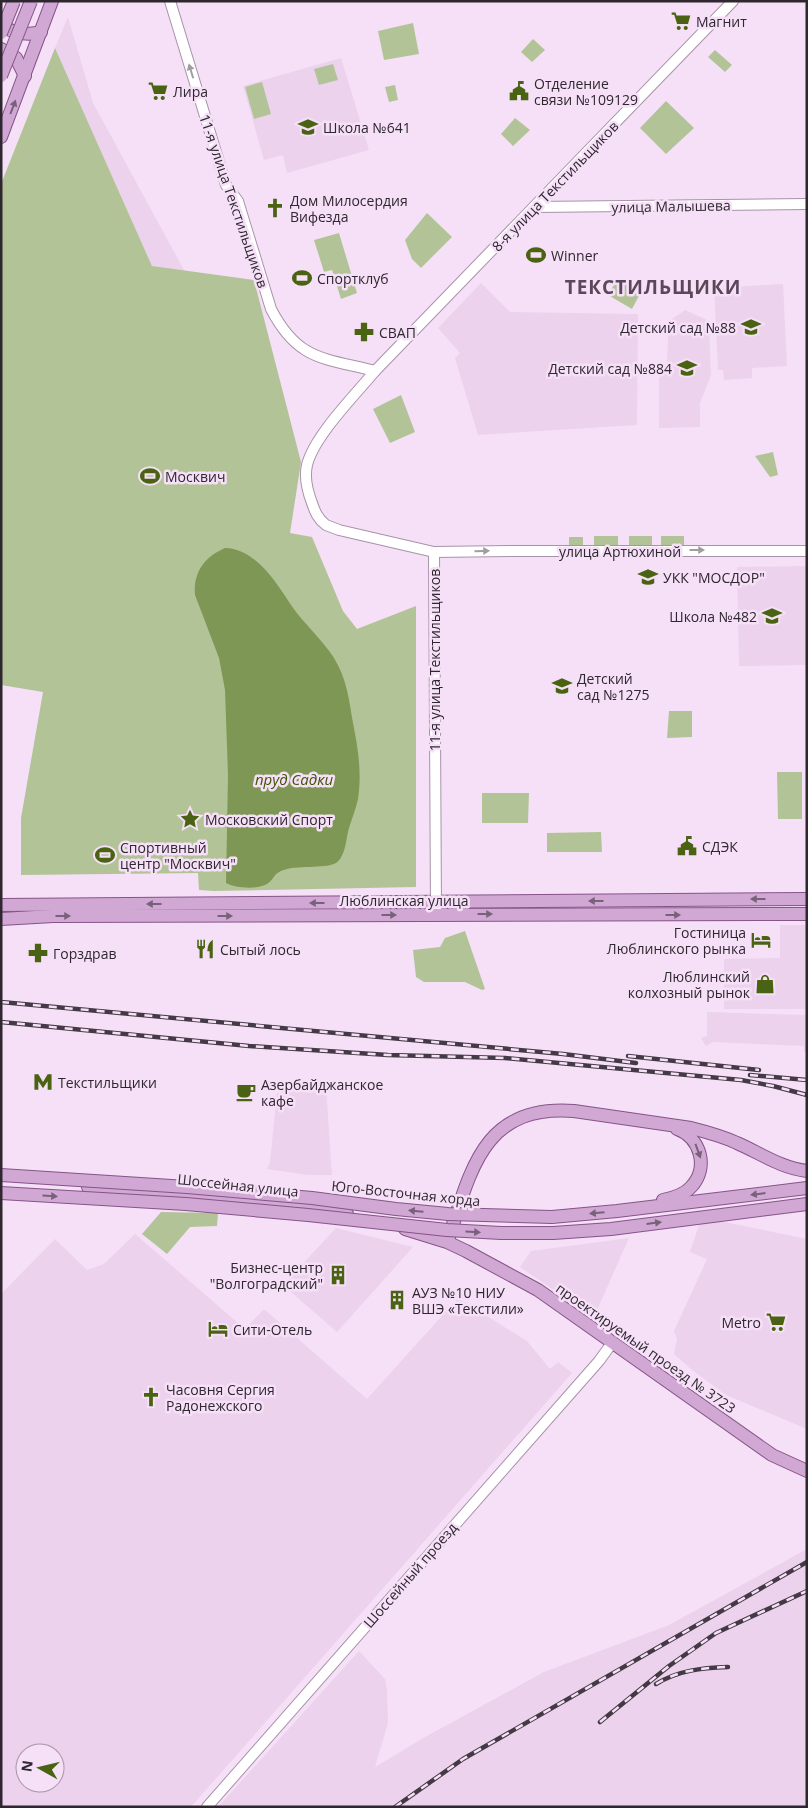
<svg xmlns="http://www.w3.org/2000/svg" width="808" height="1808" font-family="'Open Sans',sans-serif">
  <style>
    .built { fill: #ecd2ed; fill-rule: evenodd }
    .green { fill: #b2c497 }
    .water { fill: #7e9754 }
    .lines { fill: none; stroke-linecap: round; stroke-linejoin: round }
    .minor-casing { stroke: #a793a7; stroke-width: 12 }
    .major-casing { stroke: #855488; stroke-width: 14 }
    .minor { stroke: #fff; stroke-width: 10 }
    .major { stroke: #d1a7d4; stroke-width: 12 }
    .rail-casing { stroke: #443a45; stroke-width: 4.5 }
    .rail { stroke: #f6e0f7; stroke-width: 2.5; stroke-dasharray: 8; stroke-linecap: butt }
    .major-bridge-casing { stroke: #855488; stroke-width: 14; stroke-linecap: butt }
    .major-bridge { stroke: #d1a7d4; stroke-width: 12 }
    .oneway { fill: #a19ea2 }
    .oneway2 { fill: #78617a }
    .labels { text-anchor: middle; dominant-baseline: central; stroke-width: 5; stroke-linejoin: round; paint-order: stroke }
    .poi-label { font-size: 14px; fill: #2f2730; stroke: #f6e0f7; text-anchor: start }
    .street-label { font-size: 14px; fill: #2f2730; stroke: #f6e0f7 }
    .water-label { font-size: 15px; font-style: italic; fill: #3e5507; stroke: #f6e0f7 }
    .district-label { font-size: 19px; font-weight: bold; letter-spacing: 1px; fill: #5a485a; stroke: #f6e0f7 }
  </style>
  <rect width="100%" height="100%" fill="#f6e0f7"/>
  <g class="built">
    <path d="M68,17L93,103L185,272L152,266L55,48Z"/>
    <path d="M341,58L369,150L287,173L283,155L264,160L243,86Z"/>
    <path d="M481,283L510,312L638,314L637,425L478,435L455,358L460,353L438,328Z"/>
    <path d="M783,284L787,366L752,368V378L724,380L723,370H718L714,288Z"/>
    <path d="M685,310L705,319L709,323L711,375L700,403V427L659,428V376L667,362L669,321Z"/>
    <path d="M807,566V665L739,666L737,567Z"/>
    <path d="M780,925H807V1009H724V959L780,958Z"/>
    <path d="M707,1012L807,1015V1052H804V1046L713,1042L706,1046L701,1038L707,1036Z"/>
    <path d="M326,1087L332,1175H308L267,1169L270,1162L277,1093Z"/>
    <path d="M715,1220L807,1239V1429L726,1395L692,1370L674,1354L677,1339L674,1331L707,1259L690,1252L699,1225Z"/>
    <path d="M336,1228L413,1247L337,1332L283,1285Z"/>
    <path d="M135,1234L245,1329L264,1309L367,1399L458,1298L527,1341L550,1369L558,1362L572,1373L191,1807H1V1294L55,1239L87,1270L104,1264ZM25,1753H55V1783H25Z"/>
    <path d="M629,1238L594,1317L520,1267L531,1251Z"/>
    <path d="M807,1549V1807H218L359,1651L385,1679L387,1691L388,1723L375,1767L427,1736L544,1672L669,1625Z"/>
  </g>
  <g class="green">
    <path d="M413,23L419,54L384,60L378,31Z"/>
    <path d="M533,39L545,50L532,62L521,52Z"/>
    <path d="M55,48L152,266L254,280L301,462L290,533L312,537L343,611L357,629L416,606V887L214,891L199,890L198,873L21,875V818L43,692L1,685V184Z"/>
    <path d="M715,50L732,65L725,72L708,57Z"/>
    <path d="M333,64L338,80L319,85L314,69Z"/>
    <path d="M262,82L271,114L254,119L245,87Z"/>
    <path d="M395,85L398,100L389,102L385,87Z"/>
    <path d="M666,101L694,128L666,154L640,128Z"/>
    <path d="M515,118L530,130L513,146L501,134Z"/>
    <path d="M427,213L452,237L421,268L412,259L405,240Z"/>
    <path d="M339,233L357,293L341,299L332,270L324,272L314,240Z"/>
    <path d="M618,278L641,292L632,309L608,295Z"/>
    <path d="M401,395L415,432L390,443L373,409Z"/>
    <path d="M773,452L778,475L770,477L755,456Z"/>
    <rect x="594" y="536" width="24" height="9"/>
    <rect x="629" y="536" width="23" height="9"/>
    <rect x="661" y="536" width="23" height="9"/>
    <rect x="569" y="537" width="14" height="8"/>
    <path d="M669,711H692V737L667,738Z"/>
    <path d="M777,772H802V819H778Z"/>
    <path d="M482,793H529L528,823H482Z"/>
    <path d="M601,832L602,852H547V833Z"/>
    <path d="M465,931L485,989L482,990L465,982H424L416,977L413,950L440,947L445,938Z"/>
    <path d="M161,1212L218,1213L217,1226L190,1227L167,1254L142,1234Z"/>
  </g>
  <path class="water" d="M225,548C256,549 276,582 291,605C304,624 322,639 334,658C347,679 349,700 353,723C358,748 362,773 358,799C356,809 352,818 349,828C346,838 346,856 336,863C329,868 298,866 287,869C272,873 276,878 267,884C257,890 235,888 226,883L228,775L225,690L219,658L195,595C193,573 204,557 225,548Z"/>
  <g class="lines">
    <defs>
      <g id="minor">
        <path d="M170,1L226,185L238,201L271,309C298,361 324,358 375,371"/>
        <path d="M733,1L375,371C356,394 314,436 307,465C304,478 307,490 312,503C315,512 318,519 326,525L339,530L434,552L511,551H807"/>
        <path d="M535,207L807,204"/>
        <path d="M434,552L436,909"/>
        <path d="M207,1807L599,1361L612,1343"/>
      </g>
      <g id="major">
        <path d="M1,26C14,33 27,36 41,32"/>
        <path d="M1,49L16,58L25,76"/>
        <path d="M1,137L52,1"/>
        <path d="M1,905L807,899"/>
        <path d="M1,919L53,916L807,914"/>
        <path d="M88,1187L281,1204L347,1214"/>
        <path d="M663,1200C673,1198 684,1195 691,1187C709,1168 701,1138 677,1129"/>
        <path d="M552,1217L617,1211L807,1188"/>
        <path d="M405,1229L447,1242L466,1251L538,1290L772,1455L807,1471"/>
        <path d="M553,1233L611,1229L807,1204"/>
        <path d="M448,1240C471,1170 483,1104 574,1111L691,1128C707,1132 722,1136 737,1143C760,1153 781,1168 807,1171"/>
      </g>
    </defs>
    <use href="#minor" class="minor-casing"/>
    <use href="#major" class="major-casing"/>
    <use href="#minor" class="minor"/>
    <use href="#major" class="major"/>
    <defs>
      <g id="rail">
        <path d="M1,1002L563,1054L636,1063"/>
        <path d="M1,1022L249,1046L388,1055L505,1058L741,1080L773,1086L807,1095"/>
        <path d="M628,1056L759,1070"/>
        <path d="M750,1075L807,1080"/>
        <path d="M656,1684C679,1670 702,1668 728,1667"/>
        <path d="M600,1722L669,1666L716,1633L807,1591"/>
        <path d="M395,1807L463,1759L807,1562"/>
      </g>
    </defs>
    <use href="#rail" class="rail-casing"/>
    <use href="#rail" class="rail"/>
    <defs>
      <g id="major-bridge">
        <path d="M1,33L14,1"/>
        <path d="M1,76L31,1"/>
        <path d="M1,1175L187,1187L312,1198L396,1209L448,1214L552,1217"/>
        <path d="M1,1193L186,1204L308,1215L447,1230L501,1233H553"/>
      </g>
    </defs>
    <use href="#major-bridge" class="major-bridge-casing"/>
    <use href="#major-bridge" class="major-bridge"/>
  </g>
  <defs><path id="oneway-solid" d="M-6-.8H1V-3.2L6.5 0L1 3.2V.8H-6Z" transform="scale(1.25)"/></defs>
  <g class="oneway">
    <use href="#oneway-solid" transform="translate(191 71) rotate(-107)"/>
    <use href="#oneway-solid" transform="translate(697 550)"/>
    <use href="#oneway-solid" transform="translate(482 551) rotate(-1)"/>
  </g>
  <g class="oneway2">
    <use href="#oneway-solid" transform="translate(13 107) rotate(-69)"/>
    <use href="#oneway-solid" transform="translate(758 899) rotate(180)"/>
    <use href="#oneway-solid" transform="translate(596 901) rotate(180)"/>
    <use href="#oneway-solid" transform="translate(317 903) rotate(180)"/>
    <use href="#oneway-solid" transform="translate(154 904) rotate(180)"/>
    <use href="#oneway-solid" transform="translate(485 914)"/>
    <use href="#oneway-solid" transform="translate(389 915)"/>
    <use href="#oneway-solid" transform="translate(673 915)"/>
    <use href="#oneway-solid" transform="translate(63 916)"/>
    <use href="#oneway-solid" transform="translate(225 916)"/>
    <use href="#oneway-solid" transform="translate(698 1151) rotate(70)"/>
    <use href="#oneway-solid" transform="translate(758 1194) rotate(173)"/>
    <use href="#oneway-solid" transform="translate(50 1196) rotate(3)"/>
    <use href="#oneway-solid" transform="translate(416 1211) rotate(-175)"/>
    <use href="#oneway-solid" transform="translate(597 1213) rotate(175)"/>
    <use href="#oneway-solid" transform="translate(654 1223) rotate(-7)"/>
    <use href="#oneway-solid" transform="translate(473 1232) rotate(3)"/>
  </g>
  <defs>
    <symbol id="supermarket-bare" viewBox="-9 -9 18 18"><path d="M-6-5.5h2.5l.6 2H6L4.5 2H-2.5L-4.4-4H-6ZM-1.5 3.2a1.3 1.3 0 1 0 .1 0ZM3 3.2a1.3 1.3 0 1 0 .1 0Z" fill="#4a6312" stroke="#f6e0f7" stroke-width="2.5" paint-order="stroke"/></symbol>
    <symbol id="civic-bare" viewBox="-9 -9 18 18"><path d="M-.6-6.5H3V-4.5H.6V-3L4-1V1h2V6H-6V1h2V-1L-.6-3ZM-1.2 2.5V6h2.4V2.5Z" fill="#4a6312" stroke="#f6e0f7" stroke-width="2.5" paint-order="stroke"/></symbol>
    <symbol id="school-bare" viewBox="-9 -9 18 18"><path d="M0-5L7-2L0 1L-7-2ZM-4 1L0 2.5L4 1V4Q0 6-4 4Z" fill="#4a6312" stroke="#f6e0f7" stroke-width="2.5" paint-order="stroke"/></symbol>
    <symbol id="church-bare" viewBox="-9 -9 18 18"><path d="M-1.2-6h2.4v3.5h3.3v2.4h-3.3V6h-2.4V-.1h-3.3v-2.4h3.3Z" fill="#4a6312" stroke="#f6e0f7" stroke-width="2.5" paint-order="stroke"/></symbol>
    <symbol id="stadium-bare" viewBox="-9 -9 18 18"><path d="M0-5a6.5 5 0 1 0 0 10a6.5 5 0 1 0 0-10ZM-3.5-1.8h7v3.6h-7Z" fill="#4a6312" stroke="#f6e0f7" stroke-width="2.5" paint-order="stroke"/></symbol>
    <symbol id="pharmacy-bare" viewBox="-9 -9 18 18"><path d="M-2-6h4v4h4v4h-4v4h-4v-4h-4v-4h4Z" fill="#4a6312" stroke="#f6e0f7" stroke-width="2.5" paint-order="stroke"/></symbol>
    <symbol id="university-bare" viewBox="-9 -9 18 18"><path d="M0-5L7-2L0 1L-7-2ZM-4 1L0 2.5L4 1V4Q0 6-4 4Z" fill="#4a6312" stroke="#f6e0f7" stroke-width="2.5" paint-order="stroke"/></symbol>
    <symbol id="sight-bare" viewBox="-9 -9 18 18"><path d="M0-6L1.8-2.2L6-1.7L2.9 1.2L3.7 5.4L0 3.3L-3.7 5.4L-2.9 1.2L-6-1.7L-1.8-2.2Z" fill="#4a6312" stroke="#f6e0f7" stroke-width="2.5" paint-order="stroke"/></symbol>
    <symbol id="hotel-bare" viewBox="-9 -9 18 18"><path d="M-6-4.5h1.5V1H6V5H4.5V3h-9V5H-6ZM-4 0a1.8 1.8 0 1 1 3.6 0ZM.5 0V-2.5h3Q6-2.5 6 0Z" fill="#4a6312" stroke="#f6e0f7" stroke-width="2.5" paint-order="stroke"/></symbol>
    <symbol id="restaurant-bare" viewBox="-9 -9 18 18"><path d="M-5-6h1v4h1v-4h1v4h1v-4h1v5L-1.5 .5V6h-2V.5L-5-1ZM5-6V6H3V1.5H1.5Q1.5-4 5-6Z" fill="#4a6312" stroke="#f6e0f7" stroke-width="2.5" paint-order="stroke"/></symbol>
    <symbol id="shop-bare" viewBox="-9 -9 18 18"><path d="M-5-2.5h2.3a2.7 3.5 0 0 1 5.4 0H5L5.5 6h-11ZM-1.5-2.5h3a1.5 2.3 0 0 0-3 0Z" fill="#4a6312" stroke="#f6e0f7" stroke-width="2.5" paint-order="stroke"/></symbol>
    <symbol id="metro-bare" viewBox="-9 -9 18 18"><path d="M-5.5 5V-5H-3L0 0L3-5H5.5V5H3V-.5L0 4L-3-.5V5Z" fill="#4a6312" stroke="#f6e0f7" stroke-width="2.5" paint-order="stroke"/></symbol>
    <symbol id="cafe-bare" viewBox="-9 -9 18 18"><path d="M-5.5-4.5H6V0H3Q3 3.5 0 3.5H-2.5Q-5.5 3.5-5.5 0ZM3-3.2v2h1.7v-2ZM-6 4.5H4V6H-6Z" fill="#4a6312" stroke="#f6e0f7" stroke-width="2.5" paint-order="stroke"/></symbol>
    <symbol id="building-bare" viewBox="-9 -9 18 18"><path d="M-4-6H4V6H1V3H-1V6H-4ZM-2.5-4.3h1.7v1.8h-1.7ZM.8-4.3h1.7v1.8H.8ZM-2.5-1h1.7V.8h-1.7ZM.8-1h1.7V.8H.8Z" fill="#4a6312" stroke="#f6e0f7" stroke-width="2.5" paint-order="stroke"/></symbol>
  </defs>
  <g fill-rule="evenodd">
    <use href="#supermarket-bare" x="667" y="7" width="28" height="28"/>
    <use href="#supermarket-bare" x="144" y="77" width="28" height="28"/>
    <use href="#civic-bare" x="505" y="77" width="28" height="28"/>
    <use href="#school-bare" x="294" y="113" width="28" height="28"/>
    <use href="#church-bare" x="261" y="194" width="28" height="28"/>
    <use href="#stadium-bare" x="522" y="241" width="28" height="28"/>
    <use href="#stadium-bare" x="288" y="264" width="28" height="28"/>
    <use href="#school-bare" x="737" y="313" width="28" height="28"/>
    <use href="#pharmacy-bare" x="350" y="318" width="28" height="28"/>
    <use href="#school-bare" x="673" y="354" width="28" height="28"/>
    <use href="#stadium-bare" x="136" y="462" width="28" height="28"/>
    <use href="#university-bare" x="634" y="563" width="28" height="28"/>
    <use href="#school-bare" x="758" y="602" width="28" height="28"/>
    <use href="#school-bare" x="548" y="672" width="28" height="28"/>
    <use href="#sight-bare" x="176" y="805" width="28" height="28"/>
    <use href="#civic-bare" x="673" y="832" width="28" height="28"/>
    <use href="#stadium-bare" x="91" y="841" width="28" height="28"/>
    <use href="#hotel-bare" x="747" y="926" width="28" height="28"/>
    <use href="#restaurant-bare" x="191" y="935" width="28" height="28"/>
    <use href="#pharmacy-bare" x="24" y="939" width="28" height="28"/>
    <use href="#shop-bare" x="751" y="970" width="28" height="28"/>
    <use href="#metro-bare" x="29" y="1068" width="28" height="28"/>
    <use href="#cafe-bare" x="232" y="1078" width="28" height="28"/>
    <use href="#building-bare" x="324" y="1261" width="28" height="28"/>
    <use href="#building-bare" x="383" y="1286" width="28" height="28"/>
    <use href="#supermarket-bare" x="762" y="1308" width="28" height="28"/>
    <use href="#hotel-bare" x="204" y="1315" width="28" height="28"/>
    <use href="#church-bare" x="137" y="1383" width="28" height="28"/>
  </g>
  <g class="labels">
    <g class="poi-label">
      <text x="696" y="21">Магнит</text>
      <text x="534" y="83">Отделение<tspan x="534" dy="16">связи №109129</tspan></text>
      <text x="173" y="91">Лира</text>
      <text x="323" y="127">Школа №641</text>
      <text x="290" y="200">Дом Милосердия<tspan x="290" dy="16">Вифезда</tspan></text>
      <text x="551" y="255">Winner</text>
      <text x="317" y="278">Спортклуб</text>
      <text x="736" y="327" text-anchor="end">Детский сад №88</text>
      <text x="379" y="332">СВАП</text>
      <text x="672" y="368" text-anchor="end">Детский сад №884</text>
      <text x="165" y="476">Москвич</text>
      <text x="663" y="577">УКК "МОСДОР"</text>
      <text x="757" y="616" text-anchor="end">Школа №482</text>
      <text x="577" y="678">Детский<tspan x="577" dy="16">сад №1275</tspan></text>
      <text x="205" y="819">Московский Спорт</text>
      <text x="702" y="846">СДЭК</text>
      <text x="120" y="847">Спортивный<tspan x="120" dy="16">центр "Москвич"</tspan></text>
      <text x="746" y="932" text-anchor="end">Гостиница<tspan x="746" dy="16">Люблинского рынка</tspan></text>
      <text x="220" y="949">Сытый лось</text>
      <text x="53" y="953">Горздрав</text>
      <text x="750" y="976" text-anchor="end">Люблинский<tspan x="750" dy="16">колхозный рынок</tspan></text>
      <text x="58" y="1082">Текстильщики</text>
      <text x="261" y="1084">Азербайджанское<tspan x="261" dy="16">кафе</tspan></text>
      <text x="323" y="1267" text-anchor="end">Бизнес-центр<tspan x="323" dy="16">"Волгоградский"</tspan></text>
      <text x="412" y="1292">АУЗ №10 НИУ<tspan x="412" dy="16">ВШЭ «Текстили»</tspan></text>
      <text x="761" y="1322" text-anchor="end">Metro</text>
      <text x="233" y="1329">Сити-Отель</text>
      <text x="166" y="1389">Часовня Сергия<tspan x="166" dy="16">Радонежского</tspan></text>
    </g>
    <g class="street-label">
      <text transform="translate(555 186) rotate(-46)">8-я улица Текстильщиков</text>
      <text transform="translate(234 201) rotate(71)">11-я улица Текстильщиков</text>
      <text transform="translate(671 206) rotate(-1)">улица Малышева</text>
      <text x="620" y="551">улица Артюхиной</text>
      <text transform="translate(434 660) rotate(-90)">11-я улица Текстильщиков</text>
      <text x="404" y="900">Люблинская улица</text>
      <text transform="translate(238 1185) rotate(6)">Шоссейная улица</text>
      <text transform="translate(406 1193) rotate(6)">Юго-Восточная хорда</text>
      <text transform="translate(646 1348) rotate(35)">проектируемый проезд № 3723</text>
      <text transform="translate(410 1575) rotate(-49)">Шоссейный проезд</text>
    </g>
    <g class="water-label">
      <text x="294" y="779">пруд Садки</text>
    </g>
    <g class="district-label">
      <text x="653" y="287">ТЕКСТИЛЬЩИКИ</text>
    </g>
  </g>
  <rect width="808" height="1808" fill="none" stroke="#2f2730" stroke-width="5"/>
  <g transform="translate(40 1768) rotate(278)"><circle r="24" fill="#f6e0f7" stroke="#a696a7"/>
  <path d="M0-4L9 19L0 12L-9 19Z" fill="#4a6312"/>
  <text y="-8" font-size="14" font-weight="bold" text-anchor="middle" fill="#2f2730">N</text>
  </g>
</svg>
